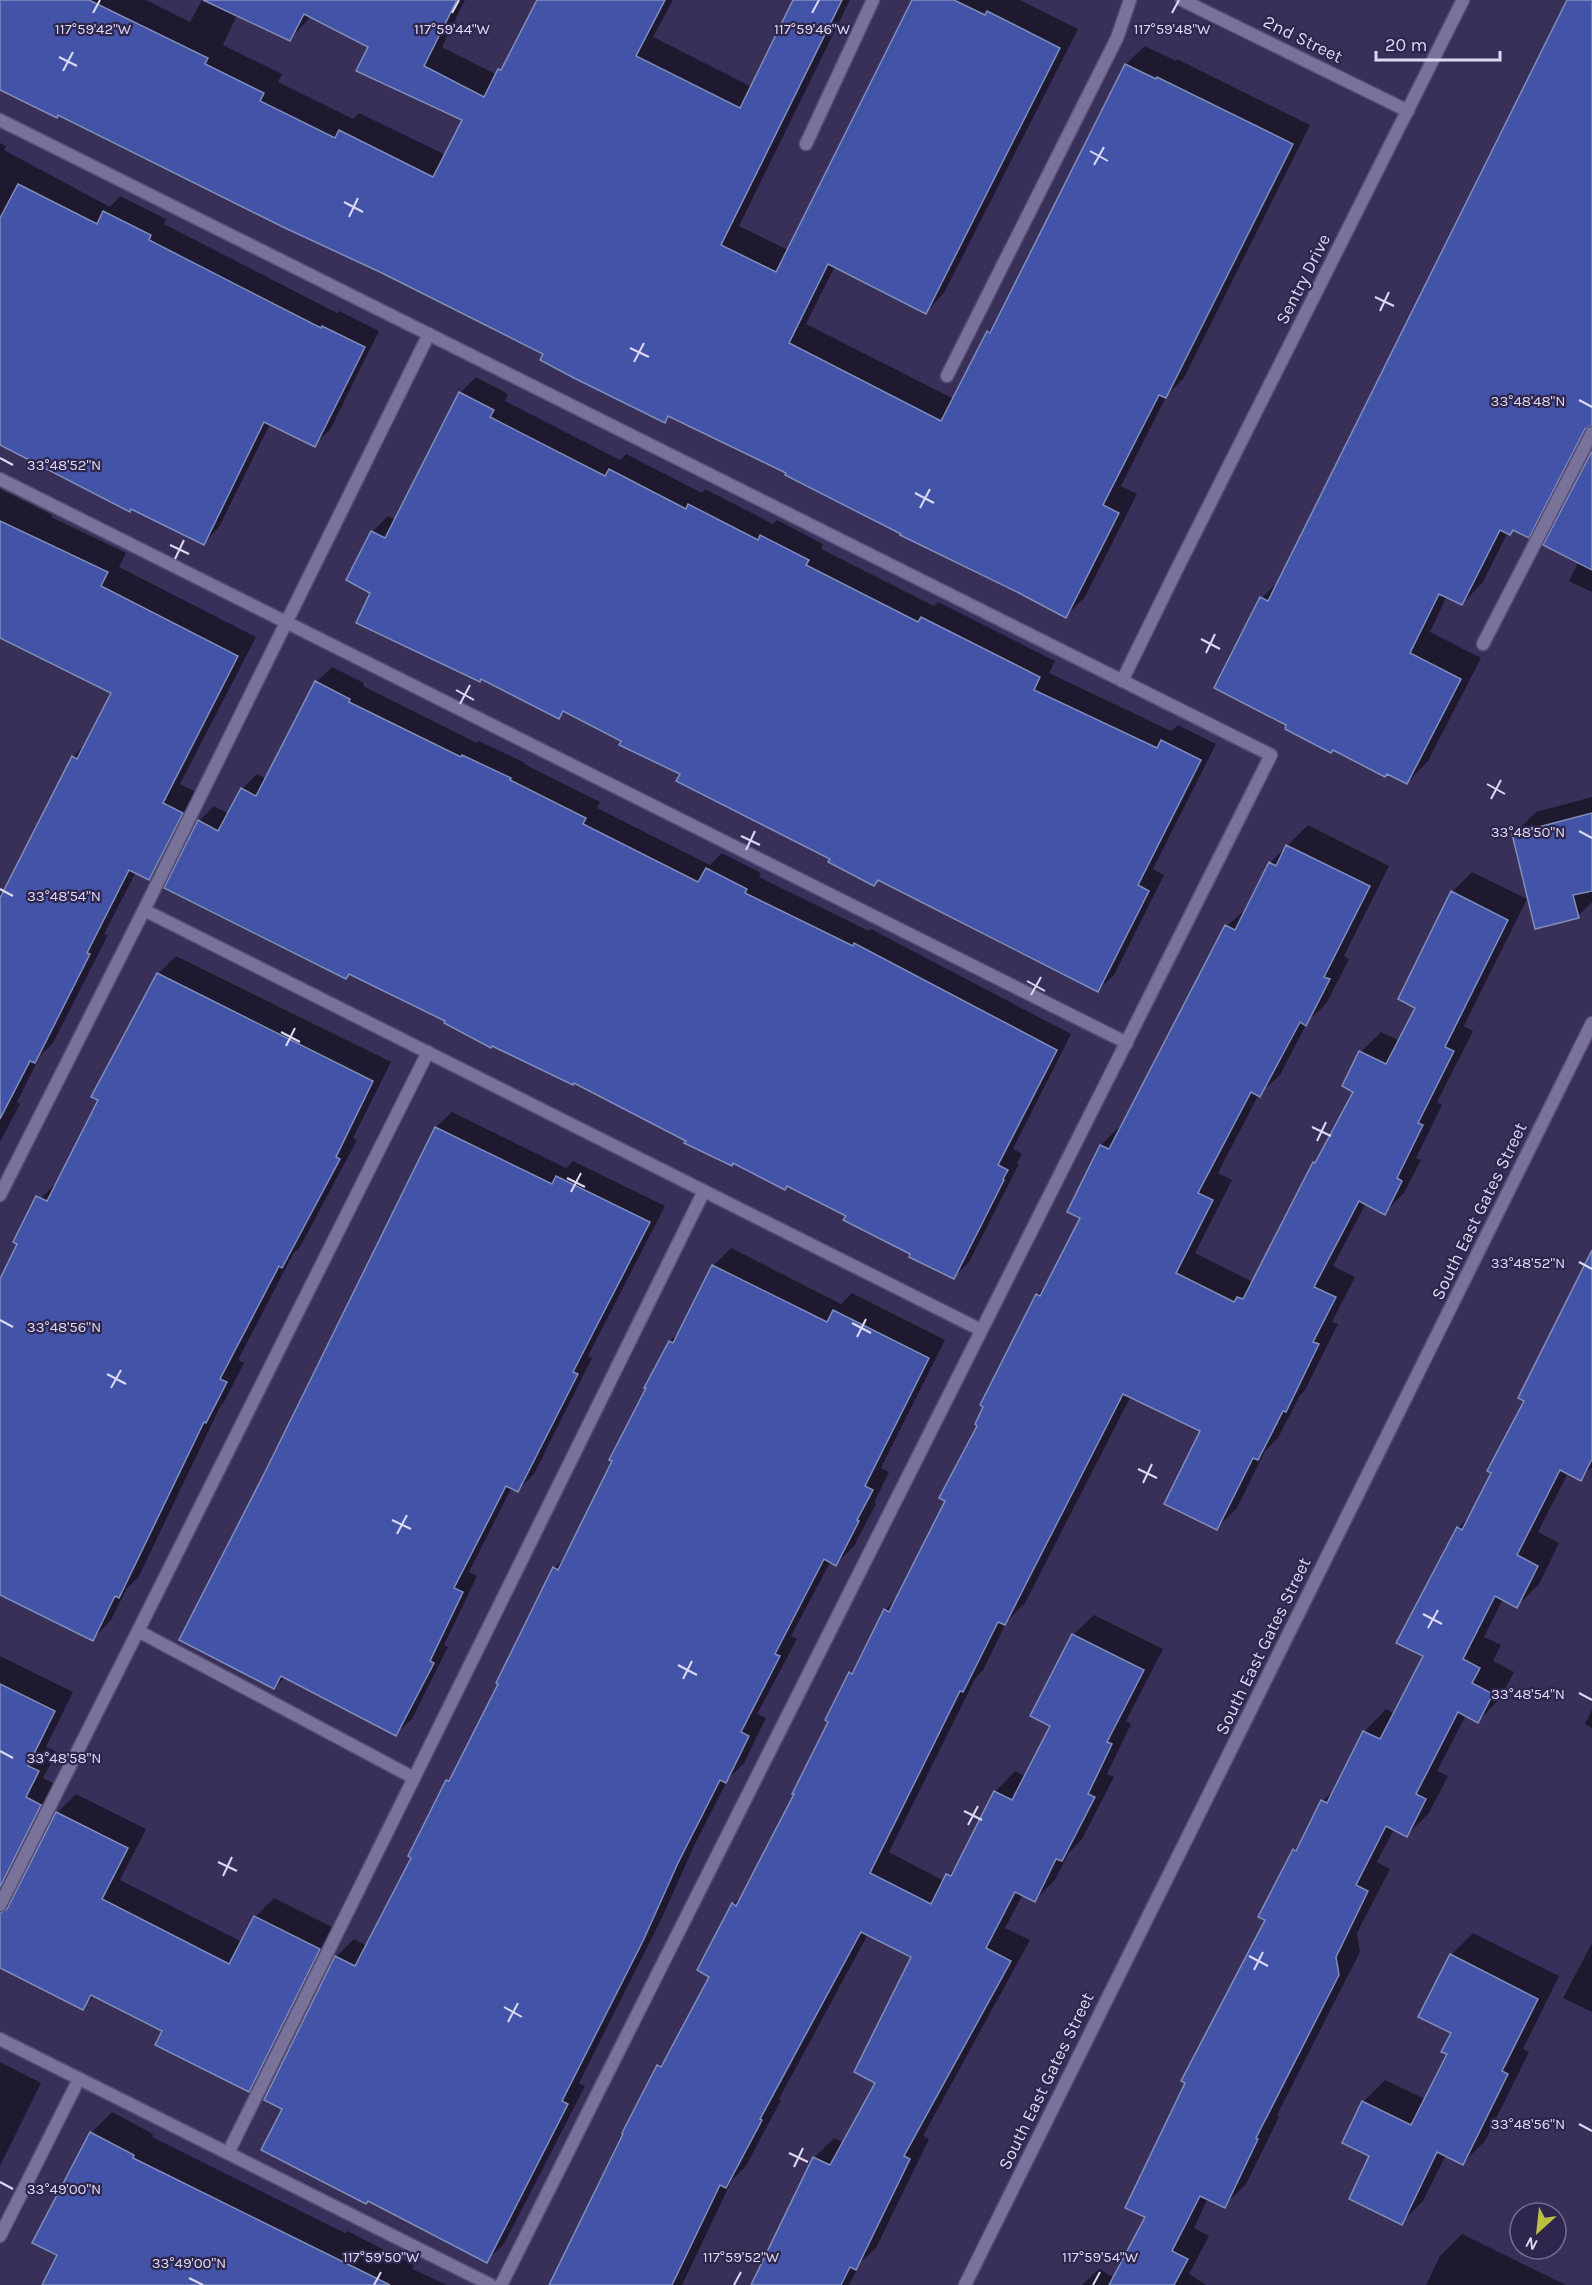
<svg xmlns="http://www.w3.org/2000/svg" width="1592" height="2285" font-family="Karla,sans-serif">
  <style>
    .shadow { fill: #0007; fill-rule: evenodd }
    .building { fill: #4253a8; stroke: #808ebb; stroke-width: 1.5 }
    .lines { fill: none; stroke-linecap: round; stroke-linejoin: round }
    .service-casing { stroke: #564e75; stroke-width: 15 }
    .minor-casing { stroke: #564e75; stroke-width: 15 }
    .service { stroke: #79739b; stroke-width: 12 }
    .minor { stroke: #79739b; stroke-width: 12 }
    .ticks { fill: none; stroke: #dcd9f3; stroke-width: 2 }
    .labels { text-anchor: middle; dominant-baseline: central; stroke-width: 4.5; stroke-linejoin: round; paint-order: stroke }
    .street-label { font-size: 18px; fill: #dcd9f3; stroke: #2f264e }
    .ticks-label { font-size: 15px; text-anchor: middle; fill: #dcd9f3; stroke: #2f264e; stroke-width: 4.5; stroke-linejoin: round; paint-order: stroke }
  </style>
  <rect width="100%" height="100%" fill="#393059"/>
  <g class="shadow">
    <path d="M0,0H146L190,22L202,0H465L442,47L497,75L508,61L539,0H673L653,37L752,87L795,0H850L739,226L788,250L913,0H1020L1078,29L944,293L926,312L835,266L806,324L954,399L988,332L997,323L1126,64L1145,46L1176,61L1177,59L1310,125L1184,378L1167,395L1121,486L1137,494L1085,597L1066,616L788,473L670,415L665,421L545,354L382,271L59,114L0,88ZM237,15L290,39L311,16L370,46L464,120L446,155L359,113L353,119L278,82L282,74L223,45Z"/>
    <path d="M1569,0H1592V432L1550,515L1528,536L1515,529L1510,533L1508,532L1483,582L1462,604L1447,596L1430,632L1481,658L1428,761L1407,783L1288,725L1262,598L1279,580Z"/>
    <path d="M0,143L6,146L4,150L110,207L120,196L166,219L164,224L337,313L339,311L379,331L330,430L314,445L270,424L219,527L204,543L0,443Z"/>
    <path d="M476,377L508,394L505,401L620,460L626,454L702,493L705,489L773,524L777,520L823,544L821,549L934,606L938,602L1055,661L1049,673L1171,731L1178,725L1216,744L1153,869L1164,875L1114,975L1098,990L879,879L874,884L623,740L565,711L558,717L372,592V532L388,516L396,520L460,393Z"/>
    <path d="M1592,454V592L1569,581L1579,561Z"/>
    <path d="M0,489L52,515L51,517L126,553L119,567L256,637L180,784L200,794L168,860L149,879L136,872L104,934L108,935L53,1043L40,1056L17,1102L20,1104L0,1142V893L9,884L73,757L87,743L113,692L0,636Z"/>
    <path d="M332,667L364,683L363,686L477,743L479,741L525,763L524,764L600,802L597,808L710,865L722,853L761,873L759,877L869,931L871,929L1071,1034L1013,1149L1022,1154L1017,1163L1019,1164L969,1262L953,1278L848,1215L788,1185L688,1140L447,1020L199,821L214,806L229,814L242,789L257,774L267,779L316,682Z"/>
    <path d="M1592,797V902L1578,916L1514,834L1536,812Z"/>
    <path d="M1308,825L1389,866L1344,956L1349,959L1326,1004L1308,1021L1280,1075L1259,1094L1218,1173L1232,1180L1195,1253L1253,1282L1314,1163L1319,1157L1355,1091L1361,1052L1381,1032L1400,1041L1417,1007L1452,892L1472,872L1527,899L1464,1026L1473,1031L1437,1102L1442,1105L1416,1158L1421,1160L1404,1193L1384,1213L1366,1203L1333,1266L1355,1277L1332,1322L1338,1324L1305,1390L1299,1397L1278,1438L1265,1451L1237,1508L1217,1528L1202,1431L1131,1396L1025,1603L1007,1621L983,1670L975,1679L889,1852L944,1881L959,1862L995,1792L1015,1771L1026,1777L1052,1725L1032,1715L1073,1635L1094,1615L1163,1649L1126,1721L1131,1724L1107,1774L1114,1777L1082,1839L1068,1854L1055,1880L1035,1900L1023,1894L1005,1928L1030,1940L923,2136L929,2139L876,2248L861,2262L849,2285H770L814,2158L834,2138L844,2143L877,2083L913,1957L868,1934L779,2099L781,2100L746,2166L732,2180L682,2285H551L659,2066L668,2057L711,1976L733,1904L744,1894L830,1721L850,1673L859,1664L885,1610L897,1598L947,1500L1037,1295L1047,1284L1082,1217L1069,1211L1101,1145L1121,1125L1227,926L1248,907L1270,863Z"/>
    <path d="M176,956L391,1062L353,1138L357,1140L300,1247L293,1254L238,1360L244,1363L224,1402L220,1407L138,1578L127,1588L111,1620L93,1639L0,1593V1283L41,1198L60,1179L158,974Z"/>
    <path d="M452,1112L566,1168L573,1161L665,1206L588,1356L592,1358L534,1474L518,1490L512,1487L469,1572L477,1576L444,1645L448,1647L412,1719L396,1734L285,1677L274,1688L266,1473L436,1127Z"/>
    <path d="M731,1248L841,1304L852,1293L945,1340L881,1468L889,1472L874,1503L876,1504L854,1546L836,1564L831,1561L791,1636L797,1639L757,1714L766,1718L744,1763L728,1779L695,1844L660,1922L579,2083L585,2086L504,2244L486,2261L284,2108L336,1957L354,1939L367,1946L413,1857L410,1856L448,1780L455,1773L554,1568L567,1556L648,1388L646,1387L670,1341L681,1330L713,1266Z"/>
    <path d="M1592,1359V1467L1580,1479L1568,1473L1538,1532L1559,1543L1539,1584L1517,1606L1503,1599L1484,1637L1501,1645L1493,1661L1514,1672L1500,1699L1478,1721L1466,1715L1437,1771L1448,1776L1429,1813L1407,1835L1394,1829L1377,1862L1390,1869L1357,1933L1360,1952L1277,2115L1279,2117L1246,2184L1224,2206L1208,2198L1194,2228L1209,2236L1189,2274L1206,2285H1082L1099,2269L1115,2278L1147,2217L1294,1850L1302,1842L1323,1801L1336,1788L1364,1732L1386,1709L1395,1714L1425,1656L1458,1528L1470,1516Z"/>
    <path d="M0,1656L73,1692L46,1747L57,1752L43,1778L59,1786L10,1887L15,1894H16L57,1813L76,1794L146,1829L120,1880L242,1942L255,1917L274,1898L338,1930L267,2072L249,2091L164,2030L95,1995L83,2008L0,1966Z"/>
    <path d="M1592,1709V1728L1585,1724Z"/>
    <path d="M1473,1933L1559,1976L1523,2049L1529,2052L1485,2141L1463,2163L1446,2155L1423,2201L1401,2223L1371,2155L1363,2102L1385,2080L1425,2099L1449,2053L1453,2032L1451,1955Z"/>
    <path d="M1592,1943V2012L1563,1998Z"/>
    <path d="M0,2062L41,2083L0,2166Z"/>
    <path d="M112,2112L153,2134L152,2137L345,2233L347,2231L414,2265L412,2269L447,2285H44L59,2254L34,2242L91,2133Z"/>
    <path d="M1462,2234L1566,2285H1426L1440,2256Z"/>
  </g>
  <g class="building">
    <path d="M0,0H89L208,58L205,64L264,93L260,101L335,138L339,130L433,177L462,120L356,71L368,47L304,14L290,41L203,0H457L424,66L484,97L498,69L501,70L537,0H665L636,56L740,108L793,0H842L721,245L776,272L912,0H954L985,15L987,11L1060,48L926,314L828,264L789,343L941,421L987,331L990,333L1125,64L1156,79L1157,77L1293,144L1166,398L1159,395L1103,505L1119,513L1066,618L1019,593L900,535L901,534L785,475L786,473L668,416L665,423L574,378L540,360L543,354L382,273L283,227L58,115L57,118L0,90Z"/>
    <path d="M1567,0H1592V425L1585,429L1529,538L1513,530L1510,535L1500,530L1462,605L1439,594L1410,653L1461,679L1407,784L1387,774L1385,777L1333,750L1331,753L1285,729L1286,725L1214,688L1260,597L1268,601Z"/>
    <path d="M18,184L97,224L103,211L151,235L149,240L321,328L322,326L365,347L315,447L264,422L204,545L131,509L130,512L0,445V218Z"/>
    <path d="M459,392L494,410L490,417L605,476L609,469L686,509L688,504L758,540L760,535L809,560L806,565L918,622L921,617L1040,677L1034,690L1157,748L1161,740L1201,760L1138,885L1149,891L1098,992L878,880L874,886L828,862L830,859L676,781L680,774L619,745L621,741L563,711L559,719L481,679L480,682L356,623L370,593L346,580L371,531L385,538Z"/>
    <path d="M1592,451V570L1543,545Z"/>
    <path d="M0,521L108,572L101,586L238,656L163,803L183,813L149,880L129,870L87,953L90,954L35,1063L30,1061L0,1119V898L72,756L77,759L111,693L0,638Z"/>
    <path d="M315,681L350,699L349,702L461,757L462,755L511,778L510,780L586,818L583,824L698,882L706,868L747,889L745,893L853,946L854,943L1057,1050L998,1165L1008,1170L1003,1179L1004,1180L954,1279L909,1257L910,1254L843,1220L846,1216L787,1186L785,1190L733,1163L732,1166L684,1143L686,1141L574,1083L573,1085L492,1046L491,1048L444,1023L445,1021L349,974L346,979L164,888L198,820L218,831L241,788L256,796Z"/>
    <path d="M1592,813V891L1573,895L1579,918L1535,929L1512,834Z"/>
    <path d="M1286,845L1370,886L1324,977L1330,979L1306,1026L1300,1022L1260,1097L1251,1092L1198,1193L1213,1200L1176,1273L1234,1302L1237,1297L1243,1299L1313,1162L1315,1163L1353,1092L1342,1086L1359,1051L1386,1064L1415,1008L1398,999L1451,891L1508,920L1445,1047L1454,1051L1418,1123L1423,1125L1397,1178L1402,1181L1385,1215L1359,1201L1314,1287L1336,1297L1313,1342L1319,1344L1286,1412L1283,1411L1258,1460L1253,1458L1217,1530L1164,1504L1200,1431L1123,1394L1005,1625L998,1622L963,1692L960,1691L870,1873L931,1904L946,1874L951,1876L994,1791L1012,1800L1050,1726L1030,1716L1072,1634L1144,1670L1107,1742L1112,1744L1088,1794L1095,1797L1062,1861L1056,1859L1035,1902L1015,1892L986,1948L1011,1961L904,2156L910,2159L856,2270L850,2267L841,2285H751L813,2157L830,2165L875,2083L854,2072L911,1957L861,1932L760,2119L762,2120L726,2188L720,2185L672,2285H549L623,2134L622,2133L657,2065L661,2067L709,1977L697,1970L732,1903L736,1906L794,1794H792L828,1722L825,1720L849,1672L852,1674L884,1609L889,1612L945,1501L939,1498L977,1426L975,1424L983,1407L980,1405L1036,1294L1040,1296L1080,1218L1067,1212L1100,1145L1109,1149L1225,925L1235,930L1269,862L1276,866Z"/>
    <path d="M157,973L373,1081L336,1157L340,1159L282,1268L279,1266L220,1379L227,1382L206,1423L204,1422L119,1598L115,1596L93,1641L0,1595V1279L17,1244L13,1242L36,1196L47,1201L98,1100L91,1097Z"/>
    <path d="M435,1127L552,1184L556,1176L650,1222L573,1372L578,1374L518,1492L506,1486L454,1588L463,1592L430,1661L434,1663L396,1736L281,1676L274,1689L179,1640L265,1472Z"/>
    <path d="M1592,1250V1459L1581,1481L1560,1470L1517,1555L1538,1566L1517,1608L1495,1596L1463,1659L1480,1668L1472,1683L1493,1694L1478,1723L1458,1712L1416,1794L1426,1799L1407,1837L1386,1826L1356,1885L1368,1891L1336,1957L1339,1975L1256,2138L1258,2139L1225,2208L1200,2196L1172,2251L1188,2259L1174,2285H1109L1145,2217L1125,2208L1185,2083L1181,2081L1265,1920L1258,1917L1293,1849L1296,1851L1321,1800L1327,1803L1363,1731L1380,1739L1423,1656L1396,1643L1457,1527L1462,1530L1491,1473L1487,1471L1524,1401L1518,1398Z"/>
    <path d="M712,1265L827,1322L833,1310L929,1358L865,1486L873,1490L857,1520L859,1521L836,1566L824,1559L775,1654L780,1656L741,1732L749,1736L726,1783L720,1780L678,1863L643,1941L562,2101L568,2104L487,2263L368,2201L366,2204L261,2150L282,2109L264,2100L335,1956L355,1966L411,1858L408,1856L446,1780L449,1781L498,1684L496,1683L553,1567L558,1570L612,1461L609,1460L646,1388H644L669,1341L673,1343Z"/>
    <path d="M0,1684L55,1711L28,1766L39,1771L26,1797L41,1805L0,1887Z"/>
    <path d="M56,1812L128,1848L102,1899L229,1964L254,1916L320,1949L249,2092L155,2045L162,2031L91,1995L83,2010L0,1968V1913L7,1909Z"/>
    <path d="M1450,1954L1538,1999L1502,2071L1508,2074L1463,2165L1437,2152L1402,2225L1349,2199L1369,2156L1342,2143L1362,2101L1411,2125L1447,2054L1441,2052L1451,2033L1418,2017Z"/>
    <path d="M90,2132L134,2155L133,2158L390,2285H42L57,2255L32,2243Z"/>
  </g>
  <g class="lines">
    <defs>
      <g id="service">
        <path d="M0,120L1271,755L501,2285"/>
        <path d="M806,144L873,0"/>
        <path d="M947,376L1117,38L1130,0"/>
        <path d="M0,479L1127,1043"/>
        <path d="M1483,644L1592,433"/>
        <path d="M1122,681L1175,573"/>
        <path d="M144,910L981,1330"/>
        <path d="M0,1195L144,910L429,334"/>
        <path d="M138,1631L428,1052"/>
        <path d="M414,1778L704,1191"/>
        <path d="M0,1905L138,1631L414,1778L228,2153"/>
        <path d="M0,2039L491,2285"/>
        <path d="M0,2236L79,2079"/>
      </g>
      <g id="minor">
        <path d="M1182,0L1408,111"/>
        <path d="M1175,573L1463,0"/>
        <path d="M965,2285L1592,1023"/>
      </g>
    </defs>
    <use href="#service" class="service-casing"/>
    <use href="#minor" class="minor-casing"/>
    <use href="#service" class="service"/>
    <use href="#minor" class="minor"/>
  </g>
  <path class="ticks" d="M93,13L100,0M452,13L459,0M812,13L819,0M1172,13L1179,0M59,57L77,66M63,71L73,52M1090,151L1108,161M1094,165L1104,147M344,202L363,212M349,217L358,198M1375,297L1394,306M1380,311L1389,292M630,348L649,357M634,362L644,343M1579,400L1592,407M0,458L13,465M915,493L934,503M920,508L930,489M170,545L189,554M175,559L184,540M1201,639L1220,649M1206,653L1215,634M456,690L474,700M460,704L470,685M1487,784L1505,794M1491,799L1501,780M1579,831L1592,838M741,836L760,845M746,850L755,831M0,889L13,896M1027,981L1045,991M1031,995L1041,977M281,1032L300,1042M286,1046L295,1028M1312,1127L1331,1136M1317,1141L1326,1122M567,1178L585,1187M571,1192L581,1173M1579,1262L1592,1269M0,1320L13,1327M852,1323L871,1333M857,1337L866,1319M107,1374L126,1384M111,1388L121,1370M1138,1469L1157,1478M1143,1483L1152,1464M392,1520L411,1529M397,1534L407,1515M1423,1614L1442,1624M1428,1628L1438,1610M678,1665L697,1675M683,1679L692,1661M1579,1693L1592,1700M0,1751L13,1758M964,1811L982,1820M968,1825L978,1806M218,1862L237,1871M223,1876L232,1857M1249,1956L1268,1966M1254,1970L1263,1952M504,2007L522,2017M508,2022L518,2003M1579,2124L1592,2131M789,2153L808,2162M794,2167L803,2148M0,2182L13,2189M189,2278L203,2285M374,2285L381,2272M734,2285L741,2272M1093,2285L1100,2272"/>
  <g class="labels">
    <g class="street-label">
      <text transform="translate(1303 39) rotate(26)">2nd Street</text>
      <text transform="translate(1303 279) rotate(-63)">Sentry Drive</text>
      <text transform="translate(1479 1211) rotate(-64)">South East Gates Street</text>
      <text transform="translate(1263 1646) rotate(-64)">South East Gates Street</text>
      <text transform="translate(1046 2081) rotate(-64)">South East Gates Street</text>
    </g>
  </g>
  <g class="ticks-label">
    <text x="93" y="34">117°59'42"W</text>
    <text x="452" y="34">117°59'44"W</text>
    <text x="812" y="34">117°59'46"W</text>
    <text x="1172" y="34">117°59'48"W</text>
    <text x="1528" y="406">33°48'48"N</text>
    <text x="64" y="470">33°48'52"N</text>
    <text x="1528" y="837">33°48'50"N</text>
    <text x="64" y="901">33°48'54"N</text>
    <text x="1528" y="1268">33°48'52"N</text>
    <text x="64" y="1332">33°48'56"N</text>
    <text x="1528" y="1699">33°48'54"N</text>
    <text x="64" y="1763">33°48'58"N</text>
    <text x="1528" y="2129">33°48'56"N</text>
    <text x="64" y="2194">33°49'00"N</text>
    <text x="381" y="2262">117°59'50"W</text>
    <text x="741" y="2262">117°59'52"W</text>
    <text x="1100" y="2262">117°59'54"W</text>
    <text x="189" y="2268">33°49'00"N</text>
  </g>
  <g transform="translate(1538 2231) rotate(207)"><circle r="28" fill="#2f264e" stroke="#746e90" stroke-width="1.5"/>
  <path d="M0-4.5L10 22L0 15L-10 22Z" fill="#bbc045"/>
  <text y="-9" font-size="16" font-weight="bold" text-anchor="middle" fill="#dcd9f3">N</text>
  </g>
  <path d="M1376 51v9h124v-9" fill="none" stroke="#dcd9f3" stroke-width="3"/>
  <text x="1385" y="51" font-size="18" fill="#dcd9f3" stroke="#2f264e" stroke-width="4.5" paint-order="stroke">20 m</text>
</svg>
